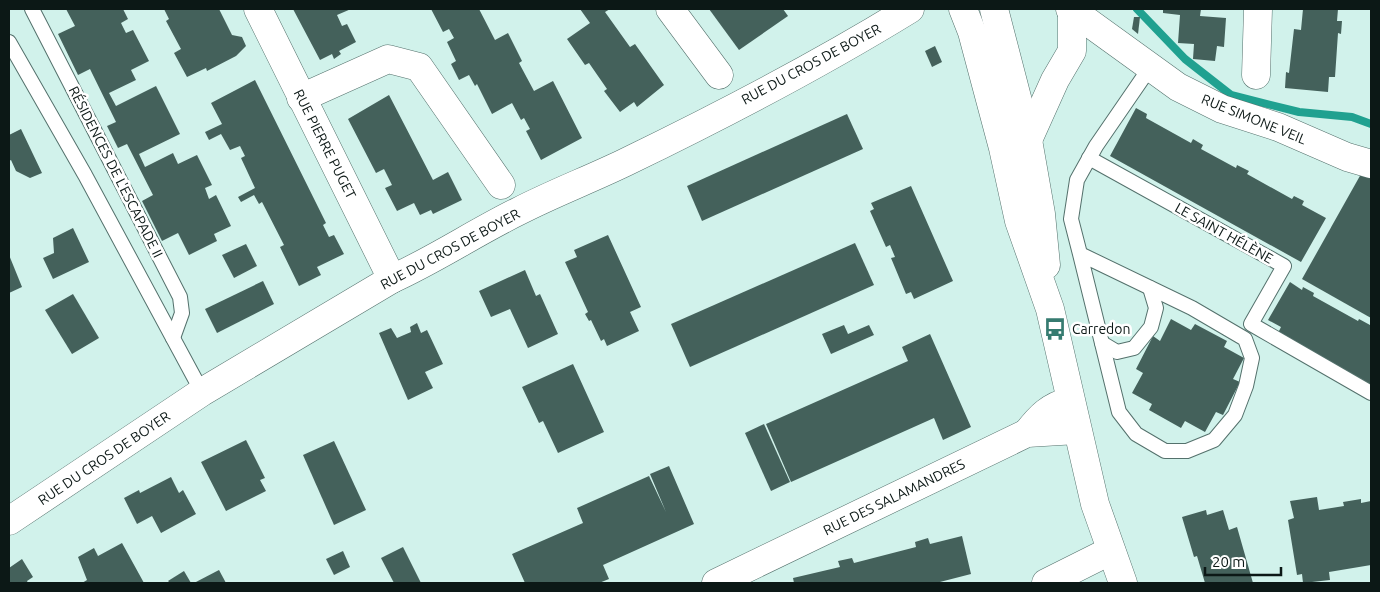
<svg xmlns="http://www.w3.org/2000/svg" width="1380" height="592" font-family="Ubuntu,sans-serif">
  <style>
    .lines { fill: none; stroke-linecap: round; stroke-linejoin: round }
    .stream { stroke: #20a190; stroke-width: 8 }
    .building { fill: #44615b }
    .service-casing { stroke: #54716c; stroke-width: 16 }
    .minor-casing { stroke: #54716c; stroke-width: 29 }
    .tertiary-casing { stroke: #54716c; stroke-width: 29 }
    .secondary-casing { stroke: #54716c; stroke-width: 29 }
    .service { stroke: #fff; stroke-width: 14 }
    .minor { stroke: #fff; stroke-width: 28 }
    .tertiary { stroke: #fff; stroke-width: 28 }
    .secondary { stroke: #fff; stroke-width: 28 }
    .labels { text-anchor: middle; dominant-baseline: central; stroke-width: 5; stroke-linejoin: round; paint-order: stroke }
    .street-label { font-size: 14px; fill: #0c1816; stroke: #fff }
    .poi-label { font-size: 14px; fill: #0c1816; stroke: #fff; text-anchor: start }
  </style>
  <rect width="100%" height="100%" fill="#d1f2eb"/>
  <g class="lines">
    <path class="stream" d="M1137,9L1185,59L1231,95L1299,112L1352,117L1371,124"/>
  </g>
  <g class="building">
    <path d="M66,9H123L128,19L121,23L126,33L133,30L149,61L131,70L136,80L109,93L116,106L156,86L180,134L139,154L145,167L173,153L178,164L197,155L212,185L205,188L209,199L216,195L231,226L214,234L217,241L189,255L178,233L162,241L142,201L153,195L127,144L118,148L107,126L116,122L90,69L78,75L58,34L75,26Z"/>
    <path d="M164,9H219L232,35L242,37L246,46L236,56L207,71L206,68L187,77L174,53L181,49L166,21L169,19Z"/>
    <path d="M293,9H351L337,15L342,26L347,24L356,42L339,51L341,54L334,59L332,54L320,60Z"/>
    <path d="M431,9H479L495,40L508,33L522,61L519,63L534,91L553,81L582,138L541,160L526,131L530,129L524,118L521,120L512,103L492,114L477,84L475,86L469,75L459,80L451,64L456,61L447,42L454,38L449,29L443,32Z"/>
    <path d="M580,9H610L605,12L630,47L635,44L664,85L637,107L634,102L620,112L604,91L607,89L589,63L585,65L567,39L590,23Z"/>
    <path d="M709,9H783L788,16L739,50Z"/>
    <path d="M1163,9H1201L1200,16L1226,18L1224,47L1217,46L1215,61L1193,59L1194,44L1178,43L1180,15L1163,13Z"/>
    <path d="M1303,9H1338L1337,21H1342L1341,34L1338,33L1335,77H1329L1328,92L1285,88L1286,72L1289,73L1294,29L1301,30Z"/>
    <path d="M1134,17H1140L1138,34L1132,29Z"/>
    <path d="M935,46L942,62L932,67L925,51Z"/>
    <path d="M255,80L326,223L323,225L329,237L334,235L344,254L317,267L321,275L299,286L280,247L284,245L262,202L259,204L254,195L241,202L238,197L255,188L241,158L245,156L240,146L230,150L221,134L209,140L205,132L222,124L211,103Z"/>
    <path d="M389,95L433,180L448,172L462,200L433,214L431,210L420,215L414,203L397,211L385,188L392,185L384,169L376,173L348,119Z"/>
    <path d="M1136,108L1147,114L1146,118L1191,143L1193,139L1203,145L1201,149L1236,168L1237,165L1249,171L1247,174L1292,199L1294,196L1304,201L1302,205L1326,218L1301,262L1110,156Z"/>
    <path d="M847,114L863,149L702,221L687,186Z"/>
    <path d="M21,129L42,173L30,178L16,171L11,160L9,161V135Z"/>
    <path d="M1361,174L1371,177V318L1302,279Z"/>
    <path d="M911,186L953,281L914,299L911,292L906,294L891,258L895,257L890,245L886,247L870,211L874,209L871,203Z"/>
    <path d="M73,228L89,262L53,279L43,258L54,253L53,238Z"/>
    <path d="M608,235L641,307L630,312L639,331L607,346L604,339L601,341L591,320L589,321L585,314L588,312L565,262L577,257L574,250Z"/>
    <path d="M855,243L874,285L690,367L671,324Z"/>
    <path d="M246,244L257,266L234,278L222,255Z"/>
    <path d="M9,255L22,287L9,293Z"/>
    <path d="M525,270L536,296L540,294L558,334L528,348L510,309L491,317L479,291Z"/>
    <path d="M263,281L274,304L217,333L205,309Z"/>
    <path d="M1290,282L1302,290L1303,287L1314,293L1313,296L1358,321L1359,319L1370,325L1371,386L1278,333L1281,327L1268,320Z"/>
    <path d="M73,294L99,338L72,354L45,310Z"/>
    <path d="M1171,319L1191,330L1195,324L1227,341L1224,347L1244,358L1233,379L1240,382L1223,415L1216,412L1205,432L1185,421L1181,428L1149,410L1152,404L1132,393L1143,373L1136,369L1153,336L1160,341Z"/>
    <path d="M417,323L421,333L427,330L443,364L425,372L433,388L408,400L379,333L391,328L397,338L411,332L410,327Z"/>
    <path d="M844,325L848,334L869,325L874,335L831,354L822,334Z"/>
    <path d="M930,334L971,427L943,440L934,418L791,482L766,424L908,361L902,347Z"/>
    <path d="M573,364L604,432L558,453L543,421L539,423L522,387Z"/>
    <path d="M764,424L790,482L771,491L745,433Z"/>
    <path d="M246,440L265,478L260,480L266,491L226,511L201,462Z"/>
    <path d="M334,441L366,510L334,525L303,455Z"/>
    <path d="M669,466L694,524L603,565L609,579L599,583H525L512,554L583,523L577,508L649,476L666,512L650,474Z"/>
    <path d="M171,477L179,493L183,490L196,514L161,533L152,516L137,524L124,498L139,490L140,493Z"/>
    <path d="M1317,497L1319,510L1344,506L1343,502L1361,499V503L1371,501V565L1329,572L1330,580L1303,583L1302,574L1297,575L1288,520L1294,518L1290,501Z"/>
    <path d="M1206,510L1207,515L1223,510L1229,530L1237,527L1253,583H1205L1197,556L1194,557L1182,517Z"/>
    <path d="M962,536L971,574L936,583H794L793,578L840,567L838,561L852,558L854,563L916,547L915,542L928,538L930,544Z"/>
    <path d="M122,543L144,583H82L87,580L78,557L94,548L98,556Z"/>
    <path d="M403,547L421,583H394L381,558Z"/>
    <path d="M343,551L350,567L334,575L326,559Z"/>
    <path d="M22,559L33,577L27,581L28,583H9V568Z"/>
    <path d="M219,570L226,583H194Z"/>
    <path d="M184,571L191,583H170L168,581Z"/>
  </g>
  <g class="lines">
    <defs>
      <g id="service">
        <path d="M32,9L180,297L182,313L173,338"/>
        <path d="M9,42L85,175L202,392"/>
        <path d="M1089,158L1284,266L1251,324L1371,393"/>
        <path d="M1080,254L1192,308L1245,339L1252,358L1246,386L1235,415L1214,440L1187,451H1165L1136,434L1119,412L1080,254L1071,219L1077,180L1096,146L1151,66"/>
        <path d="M1102,343L1117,352L1134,348L1151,327L1156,308L1150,288"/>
      </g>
      <g id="minor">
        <path d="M258,9L392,279"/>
        <path d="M670,9L719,75"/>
        <path d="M1070,9L1178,87L1222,109L1278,127L1347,157L1371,164"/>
        <path d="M1256,75L1258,9"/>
        <path d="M301,98L388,59L419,67L501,185"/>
        <path d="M1028,140L1055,80L1072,51V10"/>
        <path d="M1027,433C1040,416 1050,406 1070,401"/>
        <path d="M716,583L1027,433L1077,430"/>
        <path d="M1046,583L1110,551"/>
      </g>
      <path id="tertiary" d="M9,521L202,392L392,279C436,259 476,232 519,211C554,193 591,179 626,162C723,115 819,65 910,9"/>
      <g id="secondary">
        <path d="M963,9L972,32L1003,148L1019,221L1050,309L1095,504L1123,583"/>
        <path d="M994,9L1028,140L1041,214L1046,265"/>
      </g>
    </defs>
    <use href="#service" class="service-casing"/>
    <use href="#minor" class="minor-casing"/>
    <use href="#tertiary" class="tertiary-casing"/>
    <use href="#secondary" class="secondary-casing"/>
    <use href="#service" class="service"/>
    <use href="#minor" class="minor"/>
    <use href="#tertiary" class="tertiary"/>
    <use href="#secondary" class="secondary"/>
  </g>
  <defs>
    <symbol id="bus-bare" viewBox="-9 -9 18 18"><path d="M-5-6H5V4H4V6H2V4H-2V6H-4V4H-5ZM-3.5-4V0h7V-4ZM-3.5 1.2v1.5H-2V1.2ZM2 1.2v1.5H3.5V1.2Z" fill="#367b70" stroke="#fff" stroke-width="2.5" paint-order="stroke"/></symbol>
  </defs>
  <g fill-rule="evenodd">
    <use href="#bus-bare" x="1039" y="313" width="32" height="32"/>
  </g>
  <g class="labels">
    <g class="street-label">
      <text transform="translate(811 64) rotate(-28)">RUE DU CROS DE BOYER</text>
      <text transform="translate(1254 119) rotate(22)">RUE SIMONE VEIL</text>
      <text transform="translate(325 144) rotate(63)">RUE PIERRE PUGET</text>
      <text transform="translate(116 172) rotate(63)">RÉSIDENCES DE L'ESCAPADE II</text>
      <text transform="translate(1224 233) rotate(29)">LE SAINT HÉLÈNE</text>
      <text transform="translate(450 249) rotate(-28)">RUE DU CROS DE BOYER</text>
      <text transform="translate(104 458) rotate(-34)">RUE DU CROS DE BOYER</text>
      <text transform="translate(894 497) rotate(-26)">RUE DES SALAMANDRES</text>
    </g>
    <g class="poi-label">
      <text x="1072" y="329">Carredon</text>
    </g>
  </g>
  <rect width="1380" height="592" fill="none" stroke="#0c1816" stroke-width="20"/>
  <path d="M1205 567v8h76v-8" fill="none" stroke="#0c1816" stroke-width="2.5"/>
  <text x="1212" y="567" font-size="15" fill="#0c1816" stroke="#ffffff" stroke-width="4" paint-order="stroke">20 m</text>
</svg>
